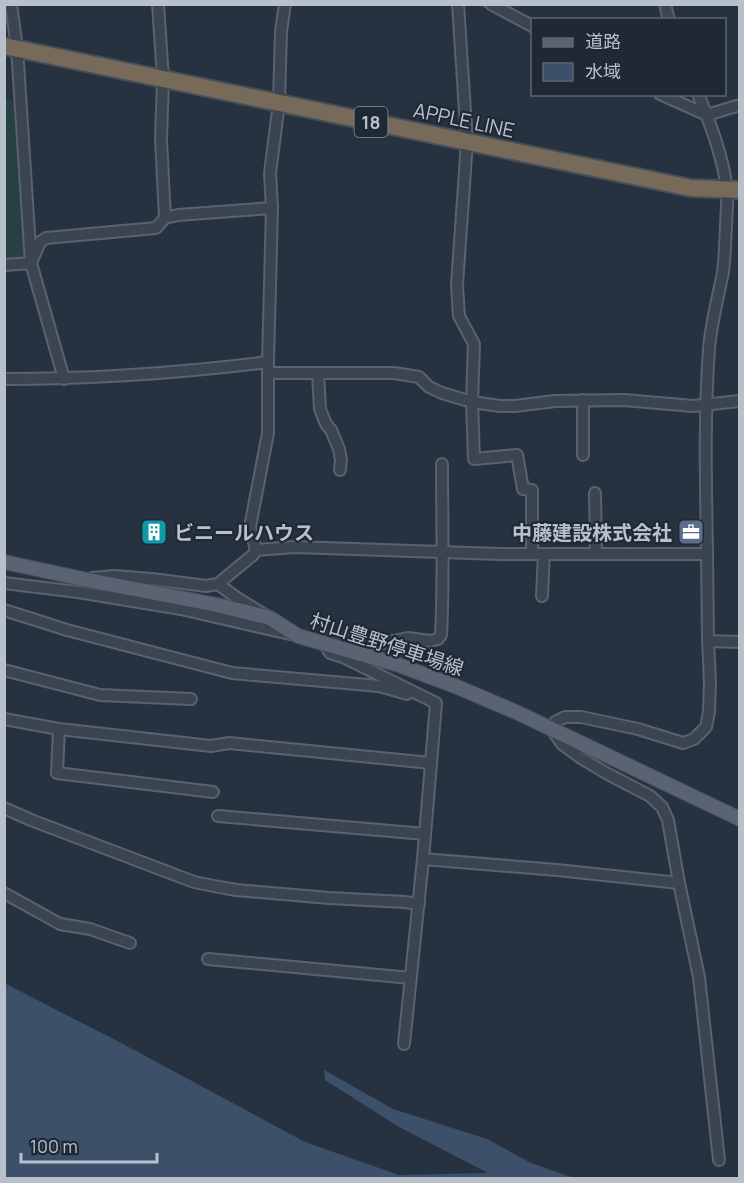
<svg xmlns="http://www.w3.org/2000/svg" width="744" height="1183" font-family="Manrope,'Noto Sans JP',sans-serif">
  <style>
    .green { fill: #294042 }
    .water { fill: #3c5169 }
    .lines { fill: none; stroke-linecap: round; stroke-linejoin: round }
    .stream { stroke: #3c5169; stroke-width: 3 }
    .minor-casing { stroke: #59626e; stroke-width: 14 }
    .major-casing { stroke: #444d5a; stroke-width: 16 }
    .highway-casing { stroke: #454f5b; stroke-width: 20 }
    .minor { stroke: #3b4451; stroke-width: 10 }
    .major { stroke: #596371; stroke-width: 14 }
    .highway { stroke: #776a58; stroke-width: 16 }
    .labels { text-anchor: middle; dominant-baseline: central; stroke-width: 4.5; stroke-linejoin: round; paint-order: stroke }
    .shield { fill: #1f2936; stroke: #8a939e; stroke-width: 1.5 }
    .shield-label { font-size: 18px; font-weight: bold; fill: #b8c0cb }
    .street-label { font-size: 20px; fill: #b8c0cb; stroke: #1f2936 }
    .poi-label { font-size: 20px; font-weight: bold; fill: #b8c0cb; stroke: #1f2936; text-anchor: start }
  </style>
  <rect width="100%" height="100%" fill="#273241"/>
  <path class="green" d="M5,98L16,103L28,260L5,262Z"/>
  <path class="water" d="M4,983L123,1044L305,1142L399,1175L488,1173L399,1127L325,1080L324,1070L393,1109L487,1139L531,1163L574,1178H5Z"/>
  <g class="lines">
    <path class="stream" d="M480,4L490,8"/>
    <defs>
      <g id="minor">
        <path d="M158,4L163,79L161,139L165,218"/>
        <path d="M458,4L467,142L457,285L459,316L474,344L472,402L474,459L517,455L523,489L532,490V554"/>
        <path d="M491,4L532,26"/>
        <path d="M665,4L669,20"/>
        <path d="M660,94L707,115L740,105"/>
        <path d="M698,94C711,125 723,157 727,190C728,203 726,215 726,227C725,242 725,257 723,272C718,298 711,323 709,349C704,417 706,485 707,554"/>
        <path d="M4,265L31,263L17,48L11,4"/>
        <path d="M268,373H394L419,377L429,387L442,393L472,402L500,406H515L555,401L624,400L693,406L740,401"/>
        <path d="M318,373L320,409L326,424L331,430L339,449L341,460L340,470"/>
        <path d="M4,379C93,379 180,373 268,362"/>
        <path d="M64,379L31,263L40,242L46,238L156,228L165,218L178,215L272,208"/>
        <path d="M583,455V400"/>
        <path d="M595,493L596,554"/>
        <path d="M256,550L250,527L268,433V362L272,208L270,173L279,103L281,31L285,4"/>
        <path d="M92,578L114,576L152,579L206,586L218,584L225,578L253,555L256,550L295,547L500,554H707L708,641L740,642"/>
        <path d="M4,583L78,592L181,609L290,634"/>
        <path d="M218,584L237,598L265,615"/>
        <path d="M542,596L544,554"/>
        <path d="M4,610L67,630L232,673L379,686L407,694"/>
        <path d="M708,641L710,682L709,712L706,727L694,739L683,743L638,729L581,717H565L555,722L553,731L562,744L581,758L606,773L650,796L662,807L668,820L679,883L699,977L719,1160"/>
        <path d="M4,670L100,695L191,699"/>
        <path d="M4,719L59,729L211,746L229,743L431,763"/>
        <path d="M59,729L57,773L213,792"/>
        <path d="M4,808L31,820L194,882L214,886L236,890L329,898L404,902L419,904"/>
        <path d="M218,816L425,834"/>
        <path d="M423,859L557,870L679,883"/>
        <path d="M4,893L60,924L90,929L130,943"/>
        <path d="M208,959L411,978"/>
        <path d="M404,1044L423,859L436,703L343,657L330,653L324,643L329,637L378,644L408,638L430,641L438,639L441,635C444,578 442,521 442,464"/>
      </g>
      <path id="major" d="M4,562L83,579L217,605L270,618L298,636L396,664L455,686L516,712L740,819"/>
      <path id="highway" d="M4,46L691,188L740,190"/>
    </defs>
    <use href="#minor" class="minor-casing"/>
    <use href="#major" class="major-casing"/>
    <use href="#highway" class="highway-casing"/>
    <use href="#minor" class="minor"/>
    <use href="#major" class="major"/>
    <use href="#highway" class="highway"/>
  </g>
  <defs>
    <symbol id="building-square" viewBox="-11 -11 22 22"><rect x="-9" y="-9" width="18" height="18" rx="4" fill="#0f9aa8" stroke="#1f2936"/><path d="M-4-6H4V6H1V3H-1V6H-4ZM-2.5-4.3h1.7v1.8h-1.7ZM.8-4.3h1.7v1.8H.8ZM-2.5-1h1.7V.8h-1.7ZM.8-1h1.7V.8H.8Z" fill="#fff"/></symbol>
    <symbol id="office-square" viewBox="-11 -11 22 22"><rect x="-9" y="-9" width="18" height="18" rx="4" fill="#5c6f8a" stroke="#1f2936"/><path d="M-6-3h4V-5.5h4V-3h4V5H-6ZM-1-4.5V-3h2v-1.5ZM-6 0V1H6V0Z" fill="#fff"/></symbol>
  </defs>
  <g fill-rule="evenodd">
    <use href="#building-square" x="139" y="517" width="30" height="30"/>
    <use href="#office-square" x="676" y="517" width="30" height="30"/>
  </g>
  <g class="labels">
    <rect class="shield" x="354.5" y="107" width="33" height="30" rx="4.5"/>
    <g class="shield-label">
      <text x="371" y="122">18</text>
    </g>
    <g class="street-label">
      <text transform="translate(464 120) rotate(12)">APPLE LINE</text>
      <text transform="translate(387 644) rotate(18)">村山豊野停車場線</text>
    </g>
    <g class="poi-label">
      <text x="174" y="532">ビニールハウス</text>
      <text x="672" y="532" text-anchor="end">中藤建設株式会社</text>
    </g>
  </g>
  <rect width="744" height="1183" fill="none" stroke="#b8c0cb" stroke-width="12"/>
  <rect x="531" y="18" width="195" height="78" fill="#1f2936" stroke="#5c6572" stroke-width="1.5"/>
  <rect x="543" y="38" width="30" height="9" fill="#596371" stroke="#5c6572" stroke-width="1.5"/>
  <text x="585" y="48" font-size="18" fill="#b8c0cb">道路</text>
  <rect x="543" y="63" width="30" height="18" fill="#3c5169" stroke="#5c6572" stroke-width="1.5"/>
  <text x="585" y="78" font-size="18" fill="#b8c0cb">水域</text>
  <path d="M21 1153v9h136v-9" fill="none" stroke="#b8c0cb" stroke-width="3"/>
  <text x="30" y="1153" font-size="18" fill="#b8c0cb" stroke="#1f2936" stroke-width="4.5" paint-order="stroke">100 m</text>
</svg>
